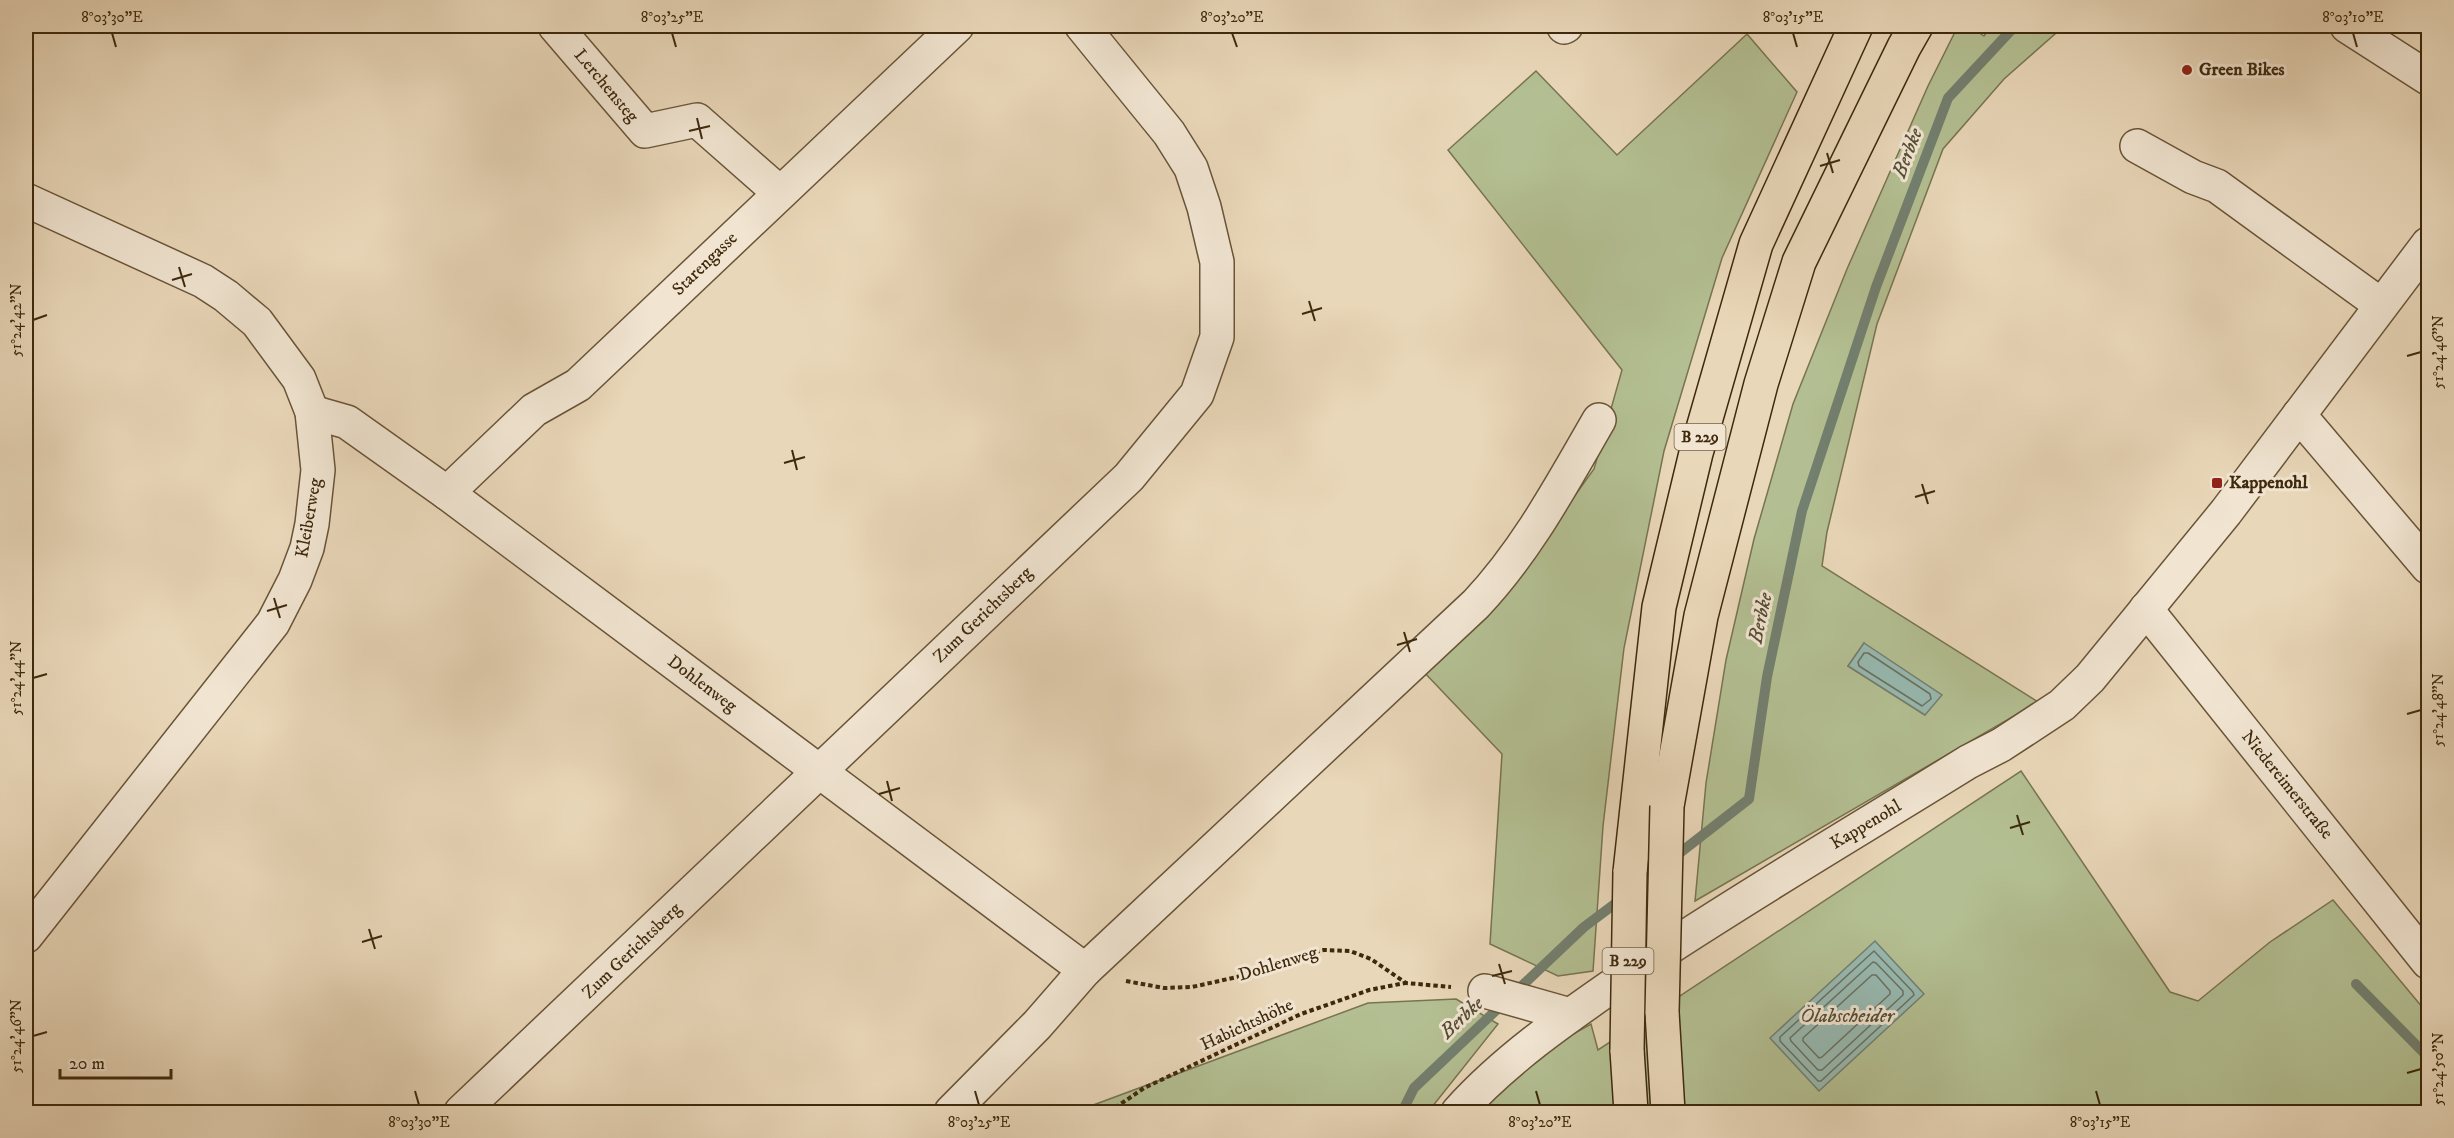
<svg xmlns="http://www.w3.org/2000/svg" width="2454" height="1138" font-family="'IM FELL DW Pica',serif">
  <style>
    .green { fill: #b3bf92; stroke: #787450; stroke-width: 1.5; fill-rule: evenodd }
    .water { fill: #97b9b1; stroke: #737f6f; stroke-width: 1.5 }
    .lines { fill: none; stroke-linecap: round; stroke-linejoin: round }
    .shore { stroke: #6a715f; stroke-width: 1.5 }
    .stream { stroke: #737f6f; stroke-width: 10 }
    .minor-casing { stroke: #695438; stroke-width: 36 }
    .major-casing { stroke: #3e290d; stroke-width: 36 }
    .path { stroke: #3e290d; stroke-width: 4; stroke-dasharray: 4.5 3; stroke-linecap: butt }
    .minor { stroke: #f1e5d2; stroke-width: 33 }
    .major { stroke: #e9d7b9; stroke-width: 33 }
    .major-bridge-casing { stroke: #3e290d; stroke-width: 36; stroke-linecap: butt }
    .major-bridge { stroke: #e9d7b9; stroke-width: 33 }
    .ticks { fill: none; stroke: #3e290d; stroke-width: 2 }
    .poi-dot { fill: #8f2418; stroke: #f1e5d2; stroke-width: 2 }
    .labels { text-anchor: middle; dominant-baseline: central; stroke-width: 6; stroke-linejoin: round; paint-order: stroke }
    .shield { fill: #f1e5d2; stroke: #746148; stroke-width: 1.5 }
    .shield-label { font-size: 16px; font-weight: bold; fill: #3e290d }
    .poi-label { font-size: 18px; font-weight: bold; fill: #3e290d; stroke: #f1e5d2; text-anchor: start }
    .street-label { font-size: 18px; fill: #3e290d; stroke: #f1e5d2 }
    .water-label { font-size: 20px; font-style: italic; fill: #544d36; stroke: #f1e5d2 }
    .neatline { fill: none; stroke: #3e290d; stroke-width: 2 }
    .ticks-label { font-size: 15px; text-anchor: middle; fill: #3e290d }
  </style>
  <rect width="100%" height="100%" fill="#e9d7b9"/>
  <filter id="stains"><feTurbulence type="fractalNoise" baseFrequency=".00333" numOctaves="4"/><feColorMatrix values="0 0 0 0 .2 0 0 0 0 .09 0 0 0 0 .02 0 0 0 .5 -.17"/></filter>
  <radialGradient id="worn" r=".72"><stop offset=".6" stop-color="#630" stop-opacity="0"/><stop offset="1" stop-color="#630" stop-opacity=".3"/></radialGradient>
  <g class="green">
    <path d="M1958,26H1969L1984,36L1991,26H2064L2004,79L1943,149L1877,324L1827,532L1822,566L2038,702L1695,901L1706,783L1726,660L1754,539L1793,404L1847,269L1928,86ZM1864,643L1925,715L1848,666Z"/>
    <path d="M1747,34L1797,92L1722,258L1664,451L1624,648L1603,826L1593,971L1558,976L1490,944L1502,754L1422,670L1501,598L1594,469L1622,370L1448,150L1536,71L1617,155Z"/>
    <path d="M2021,771L2170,992L2198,1001L2270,942L2333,900L2428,1014V1112H1462L1566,1038L1591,1024L1598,1050Z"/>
    <path d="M1456,999L1498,1024L1428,1112H1082L1088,1107L1368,1003Z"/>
  </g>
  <g class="water">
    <path d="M1864,643L1942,695L1925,715L1848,666Z"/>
    <path d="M1875,941L1924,994L1819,1091L1770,1038Z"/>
  </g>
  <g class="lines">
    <g class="shore">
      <path d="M1864,653H1868L1930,694L1931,699L1922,706L1859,666L1858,662Z"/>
      <path d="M1874,951L1913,992L1914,995L1821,1081H1818L1780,1041V1037Z"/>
      <path d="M1873,962L1876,963L1903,991V995L1822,1070H1818L1791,1041L1790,1038Z"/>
      <path d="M1872,975H1876L1890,991V994L1822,1057L1819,1058L1803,1041V1038Z"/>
    </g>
    <g class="stream">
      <path d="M1672,859L1749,799L1767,677L1802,511L1876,287L1948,98L2015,26"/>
      <path d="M2356,984L2428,1057"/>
      <path d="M1402,1112L1414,1088L1584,927L1624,897"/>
    </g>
    <defs>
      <g id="minor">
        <path d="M555,26L645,131L697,120L780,193"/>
        <path d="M2347,26L2428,78"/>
        <path d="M1564,27L1566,26"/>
        <path d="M2137,146L2193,177L2217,186L2381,305"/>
        <path d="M26,200L203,281L226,296L257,322L299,379L312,412L318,470L312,524L307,548L295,580L273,623L26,936"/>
        <path d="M312,412L347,422L447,493L1085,970"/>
        <path d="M2299,415L2428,567"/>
        <path d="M447,493L534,410L578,385L957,26"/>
        <path d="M2146,609L2428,962"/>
        <path d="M1485,991L1570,1015"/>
        <path d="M461,1112L1129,477L1197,394L1217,337V262L1204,207L1191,168L1169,133L1082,26"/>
        <path d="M951,1112L1037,1025L1085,970L1476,604C1527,550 1562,484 1599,420"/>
        <path d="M1458,1112C1508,1056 1573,1013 1635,970C1744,897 1857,831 1968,762L2001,745L2062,705L2090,678L2226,512L2428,244"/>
      </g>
      <g id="major">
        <path d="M1667,806L1701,616L1761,384L1799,262L1904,47L1916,26"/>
        <path d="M1630,872L1659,607L1696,453L1756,244L1856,26"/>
        <path d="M1662,1012L1668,1112"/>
        <path d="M1627,1050L1631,1112"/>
      </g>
    </defs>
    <use href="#minor" class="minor-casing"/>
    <use href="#major" class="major-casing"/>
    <g class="path">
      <path d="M1126,981L1164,988L1192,987L1237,977L1289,957L1324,950L1350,951L1371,959L1406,983L1451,987"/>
      <path d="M1109,1112L1144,1088L1301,1014L1369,990L1405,983"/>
    </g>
    <use href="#minor" class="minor"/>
    <use href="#major" class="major"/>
    <defs>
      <g id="major-bridge">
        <path d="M1662,1012L1667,806"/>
        <path d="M1627,1050L1630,872"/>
      </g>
    </defs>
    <use href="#major-bridge" class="major-bridge-casing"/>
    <use href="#major-bridge" class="major-bridge"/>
  </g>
  <path class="ticks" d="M112,33L116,47M672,33L676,47M1232,33L1237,47M1793,33L1797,47M2353,33L2357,47M697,118L702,139M689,131L710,126M1827,153L1833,173M1820,166L1840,160M179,267L185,287M172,280L192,274M1309,301L1315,321M1302,314L1322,308M33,320L47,315M2407,356L2421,352M792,450L797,470M784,463L805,457M1922,484L1928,504M1915,497L1935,491M274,598L280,618M267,611L287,605M1404,632L1410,652M1397,645L1417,639M33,678L47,674M2407,714L2421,710M887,781L892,801M879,794L900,788M2017,815L2023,835M2010,828L2030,822M369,929L375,949M362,942L382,936M1499,964L1505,984M1492,976L1512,971M33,1036L47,1032M2407,1073L2421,1069M415,1091L419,1105M975,1091L979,1105M1536,1091L1540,1105M2096,1091L2100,1105"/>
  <g class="poi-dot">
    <circle cx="2187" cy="70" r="6"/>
    <rect x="2211" y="477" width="12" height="12" rx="3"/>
  </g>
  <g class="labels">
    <g class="shield">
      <rect x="1674.5" y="424" width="51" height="26" rx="4.5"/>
      <rect x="1602.5" y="948" width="51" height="26" rx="4.5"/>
    </g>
    <g class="shield-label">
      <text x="1700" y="437">B 229</text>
      <text x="1628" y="961">B 229</text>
    </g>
    <g class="poi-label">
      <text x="2199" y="70">Green Bikes</text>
      <text x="2229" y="483">Kappenohl</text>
    </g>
    <g class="street-label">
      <text transform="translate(606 86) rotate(50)">Lerchensteg</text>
      <text transform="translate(705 264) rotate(-44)">Starengasse</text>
      <text transform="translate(309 518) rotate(-80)">Kleiberweg</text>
      <text transform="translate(983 615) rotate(-44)">Zum Gerichtsberg</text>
      <text transform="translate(702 684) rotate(37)">Dohlenweg</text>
      <text transform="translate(2287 785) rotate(51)">Niedereimerstraße</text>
      <text transform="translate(1866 825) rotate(-31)">Kappenohl</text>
      <text transform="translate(632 951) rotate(-44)">Zum Gerichtsberg</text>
      <text transform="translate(1278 964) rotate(-17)">Dohlenweg</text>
      <text transform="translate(1247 1025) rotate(-25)">Habichtshöhe</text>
    </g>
    <g class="water-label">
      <text transform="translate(1908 153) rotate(-69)">Berbke</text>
      <text transform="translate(1761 618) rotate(-78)">Berbke</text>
      <text x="1847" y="1016">Ölabscheider</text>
      <text transform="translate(1462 1018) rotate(-43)">Berbke</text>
    </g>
  </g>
  <rect width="2454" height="1138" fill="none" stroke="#e9d7b9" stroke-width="66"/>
  <path d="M60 1069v9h111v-9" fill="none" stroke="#3e290d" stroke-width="3"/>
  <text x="69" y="1069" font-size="18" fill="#3e290d" stroke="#f1e5d2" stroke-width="4.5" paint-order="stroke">20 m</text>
  <rect x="33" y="33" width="2388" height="1072" class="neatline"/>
  <g class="ticks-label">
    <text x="112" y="22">8°03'30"E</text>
    <text x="672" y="22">8°03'25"E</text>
    <text x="1232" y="22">8°03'20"E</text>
    <text x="1793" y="22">8°03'15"E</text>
    <text x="2353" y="22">8°03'10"E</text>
    <text transform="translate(16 320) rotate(-90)" y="5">51°24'42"N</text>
    <text transform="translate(2438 352) rotate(-90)" y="5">51°24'46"N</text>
    <text transform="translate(16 678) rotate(-90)" y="5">51°24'44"N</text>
    <text transform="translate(2438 710) rotate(-90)" y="5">51°24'48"N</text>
    <text transform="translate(16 1036) rotate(-90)" y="5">51°24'46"N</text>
    <text transform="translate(2438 1069) rotate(-90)" y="5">51°24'50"N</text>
    <text x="419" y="1127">8°03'30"E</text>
    <text x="979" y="1127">8°03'25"E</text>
    <text x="1540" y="1127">8°03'20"E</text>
    <text x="2100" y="1127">8°03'15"E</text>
  </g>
  <rect width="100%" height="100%" filter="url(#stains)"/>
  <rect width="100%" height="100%" fill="url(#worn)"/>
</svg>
